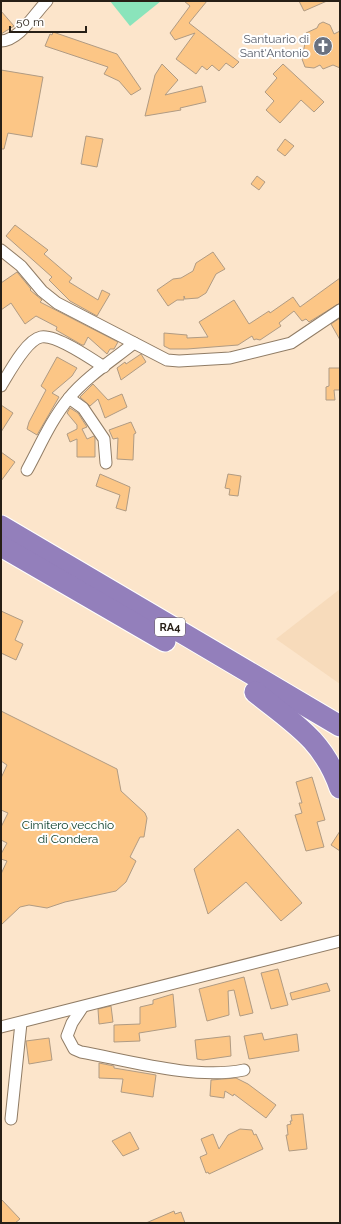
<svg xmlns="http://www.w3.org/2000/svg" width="341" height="1224" font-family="Raleway,sans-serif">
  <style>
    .built { fill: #f7dbbb }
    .green { fill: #8ae4bb }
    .building { fill: #fcc686; stroke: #b09b83 }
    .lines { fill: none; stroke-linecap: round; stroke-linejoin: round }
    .minor-casing { stroke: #907c65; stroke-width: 13 }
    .motorway-casing { stroke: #fff; stroke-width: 23 }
    .minor { stroke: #fff; stroke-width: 11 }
    .motorway { stroke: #937fbb; stroke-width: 21 }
    .labels { text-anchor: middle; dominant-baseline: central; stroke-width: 4; stroke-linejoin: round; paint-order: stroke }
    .shield { fill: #fff; stroke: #68625c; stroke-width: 1 }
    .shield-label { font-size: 11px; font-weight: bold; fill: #271f16 }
    .worship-label { font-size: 12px; fill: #5b616d; stroke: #fff; text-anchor: end }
    .park-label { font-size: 12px; fill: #053a27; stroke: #fff }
  </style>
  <rect width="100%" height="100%" fill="#fce5cb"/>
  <path class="built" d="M340,589V684L276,639Z"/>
  <path class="green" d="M110,1H161L130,26Z"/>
  <g class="building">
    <path d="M184,1H207L189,23L239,62L233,68L226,63L219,71L212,65L207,70L202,66L196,74L176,59L195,33L175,40L170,33L190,6Z"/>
    <path d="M299,1H327L304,11Z"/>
    <path d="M1,11L14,26L1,34Z"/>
    <path d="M323,22L330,25L334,34L340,31V68L333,65L323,69L320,65L314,68L305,67L302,59L305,43L309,41L306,33L317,28L319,24Z"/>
    <path d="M53,32L117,54L141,89L131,95L119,81L104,74L108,67L45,46L50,34L52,35Z"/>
    <path d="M162,64L178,80L165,95L202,86L206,102L180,108L181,110L145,116L155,75Z"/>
    <path d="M283,64L324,102L314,112L301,100L280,123L266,110L274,101L265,92L277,78L273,74Z"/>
    <path d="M1,70L43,77L32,137L8,133L4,149H1Z"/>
    <path d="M86,136L103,139L97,167L81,164Z"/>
    <path d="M285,139L294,146L285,156L277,150Z"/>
    <path d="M257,176L265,182L259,190L251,184Z"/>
    <path d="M15,225L48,250L44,254L72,278L69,282L98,300L102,290L110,294L97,316L70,301L49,280L52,277L6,236Z"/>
    <path d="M213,252L225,269L216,274L206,293L198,298L185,299L184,296V300H177L168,306L157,290L173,279L181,278L193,271L196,263Z"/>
    <path d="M17,272L31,289L30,290L42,300L40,302L118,342L114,349H110L107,354L88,337L84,345H82L56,330L57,327L36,316L25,324L11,303L1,310V283Z"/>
    <path d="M340,278V303L309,322L306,319L302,321L294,311L279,323L281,326L260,340L256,339L254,340L252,336L238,345L187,349H170L164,346V333L187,335V338L208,337L199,322L234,300L249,324L269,311L270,313L293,297L300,307Z"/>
    <path d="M340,318V340L331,324Z"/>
    <path d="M141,354L146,362L121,380L117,368L125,362L126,364Z"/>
    <path d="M57,357L77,368L72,376L52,393L59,397L37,435L27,429L29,422L46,390L41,386Z"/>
    <path d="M329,368H340V390H334L335,400H326V387L329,386Z"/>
    <path d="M93,384L108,400L122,394L127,407L105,418L98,399L90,406L80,397Z"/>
    <path d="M1,405L13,413L1,432Z"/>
    <path d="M70,408L78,413L87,427L82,429L87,439L94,436L95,438V457H77V439L70,442L67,434L77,429V425L67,413Z"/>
    <path d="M131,422L136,433L134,434L133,460L117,459L118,438L113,439L109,430Z"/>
    <path d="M1,452L15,462L1,481Z"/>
    <path d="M100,474L130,487L126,511L116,508L120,495L96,486Z"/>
    <path d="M228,474L241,476L238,496L229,495L230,489L225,488Z"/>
    <path d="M1,611L23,621L15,640L23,644L16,660L1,653Z"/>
    <path d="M1,711L117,769L121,791L145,813L147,818L144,837H140L130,857L136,861L126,882L116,891L65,902L47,908L29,905L20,907L1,925V874L7,861L1,859V854L7,843L1,840V827L8,813L1,810V778L7,765L1,761Z"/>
    <path d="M312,777L325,820L317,822L324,847L306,851L295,815L302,813L299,803H302L296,782Z"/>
    <path d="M238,829L302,903L281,921L246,882L208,914L194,869Z"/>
    <path d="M340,831V851L331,845Z"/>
    <path d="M278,969L288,1005L271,1009L261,973Z"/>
    <path d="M244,977L253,1013L240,1016L234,990L228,991L229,1015L207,1021L199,989Z"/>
    <path d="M327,983L330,991L292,1000L290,993Z"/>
    <path d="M173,994L176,1027L139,1033L140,1041L114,1042V1025L140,1024V1007L153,1004V1000Z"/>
    <path d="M111,1006L113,1022L99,1024L98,1009Z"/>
    <path d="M262,1033L264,1040L297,1034L299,1051L249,1059L244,1036Z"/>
    <path d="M230,1036L231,1056L203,1060L197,1059L195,1040Z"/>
    <path d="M49,1038L52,1060L29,1064L26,1041Z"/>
    <path d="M99,1063L114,1066V1068L156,1075L153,1097L121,1092L123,1079L99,1078Z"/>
    <path d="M236,1078L248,1084L276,1105L266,1118L234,1094L233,1096L225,1091L224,1098L210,1096L211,1080Z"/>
    <path d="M303,1114L307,1149L289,1151L286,1135H288L287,1125L291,1124L290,1121H292L291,1115Z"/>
    <path d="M240,1129L252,1130L254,1135L256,1134L263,1149L209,1174L208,1172L206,1173L200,1157L207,1154L201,1139L213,1134L219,1149L228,1135Z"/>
    <path d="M130,1132L139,1149L123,1156L112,1141Z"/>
    <path d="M1,1199L20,1219L15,1223H1Z"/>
    <path d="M174,1211L175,1214L181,1212L185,1223H146Z"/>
  </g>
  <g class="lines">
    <defs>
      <g id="minor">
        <path d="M1,41C20,40 34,14 47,1"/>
        <path d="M1,250L21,266L42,291L57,303L167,360L179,361L230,358L291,343L340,310"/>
        <path d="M1,386C9,373 26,340 41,337C55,334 92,359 104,367"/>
        <path d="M69,398L83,408L104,439L106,463"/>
        <path d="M27,470C40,446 51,420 69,398C86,377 113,360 134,343"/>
        <path d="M82,1008L72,1023L67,1036L74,1049L81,1052C130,1061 195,1080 244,1070"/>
        <path d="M1,1027L340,941"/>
        <path d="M11,1119L21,1023"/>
      </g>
      <g id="motorway">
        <path d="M1,526L340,726"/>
        <path d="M1,546L165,641"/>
        <path d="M255,692C293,723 323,739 340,788"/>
      </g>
    </defs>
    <use href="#minor" class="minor-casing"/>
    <use href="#motorway" class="motorway-casing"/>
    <use href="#minor" class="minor"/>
    <use href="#motorway" class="motorway"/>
  </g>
  <defs>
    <symbol id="church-disc" viewBox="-11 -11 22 22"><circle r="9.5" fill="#6b7280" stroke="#fff"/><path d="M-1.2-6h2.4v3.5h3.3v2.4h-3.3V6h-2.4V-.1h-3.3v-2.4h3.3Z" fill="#fff"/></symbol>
  </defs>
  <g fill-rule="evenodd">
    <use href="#church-disc" x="312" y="35" width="22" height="22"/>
  </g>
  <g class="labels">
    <rect class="shield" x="155" y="618" width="30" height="18" rx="3"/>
    <g class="shield-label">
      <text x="170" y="627">RA4</text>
    </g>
    <g class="worship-label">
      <text x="309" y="39">Santuario di<tspan x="309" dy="14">Sant'Antonio</tspan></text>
    </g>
    <g class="park-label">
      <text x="68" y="825">Cimitero vecchio<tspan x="68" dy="14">di Condera</tspan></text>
    </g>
  </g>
  <rect width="341" height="1224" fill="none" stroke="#271f16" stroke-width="4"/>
  <path d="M10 26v6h76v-6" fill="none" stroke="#271f16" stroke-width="2"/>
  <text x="16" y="26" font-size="12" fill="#271f16" stroke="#ffffff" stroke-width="3" paint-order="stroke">50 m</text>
</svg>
